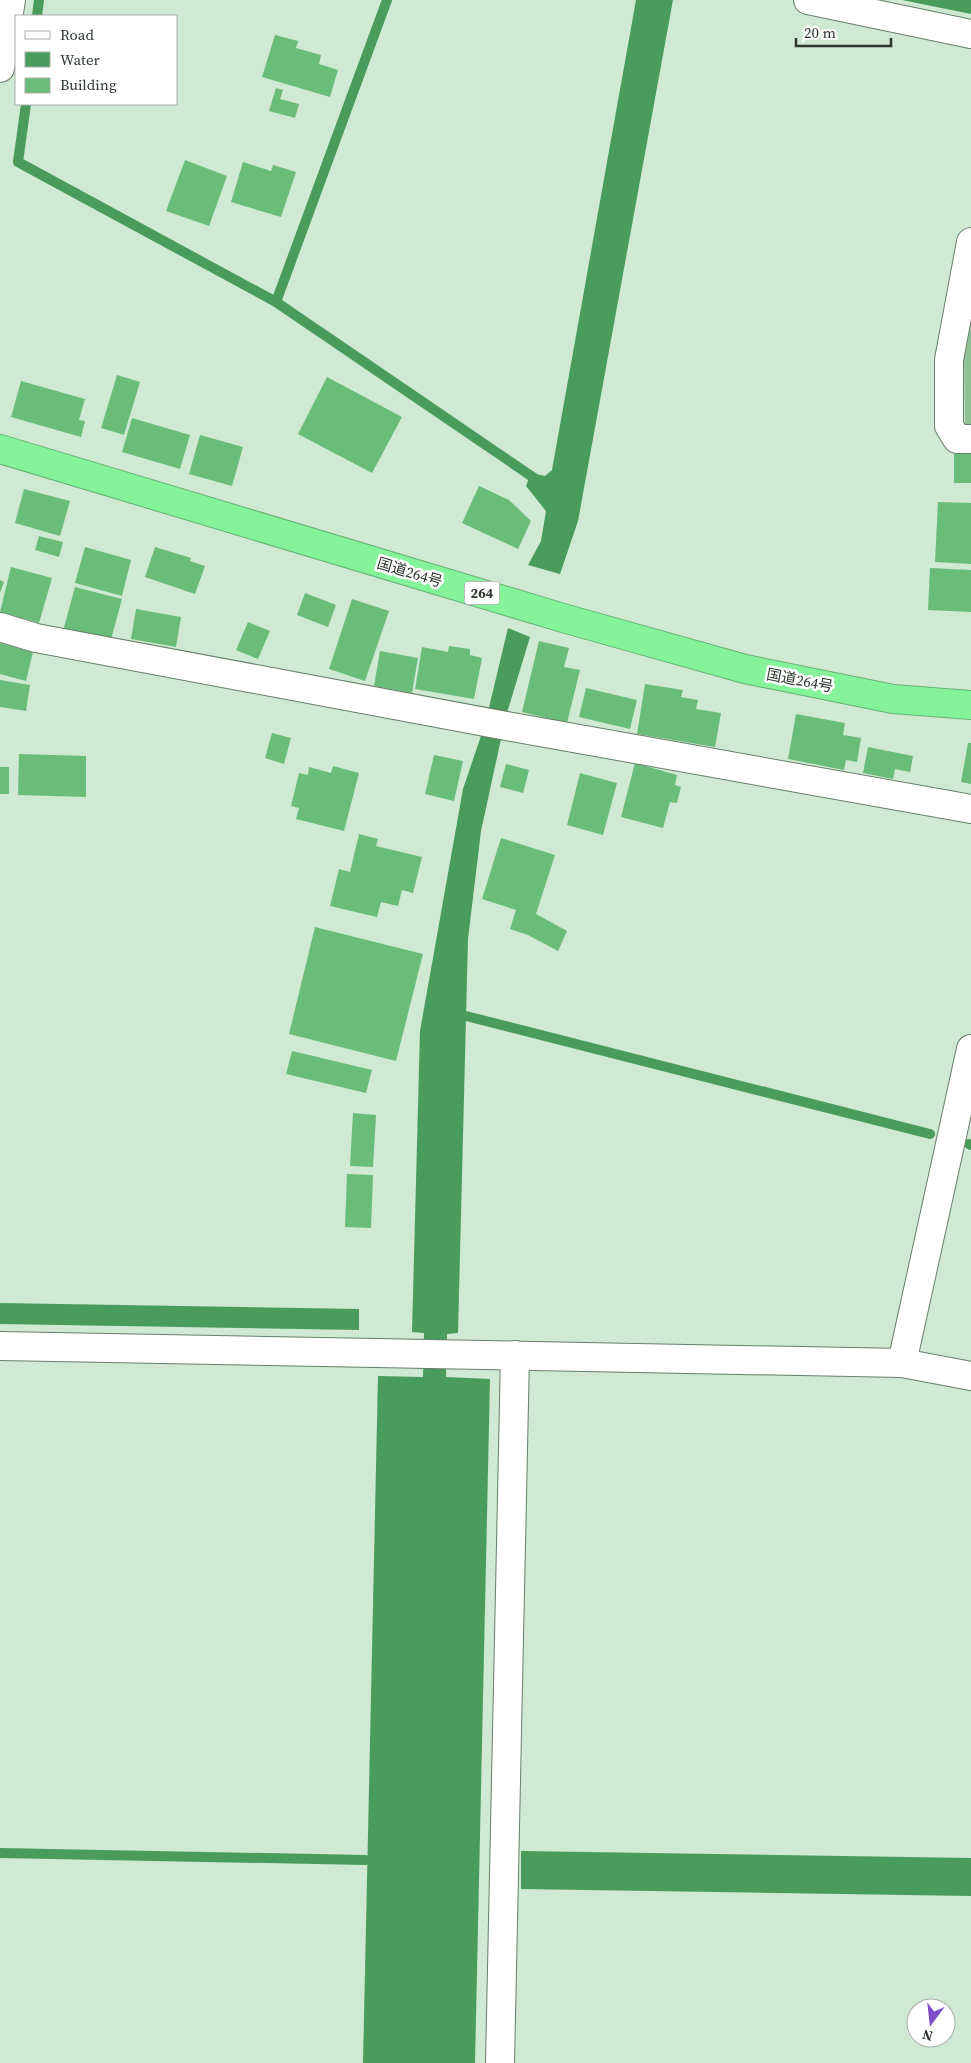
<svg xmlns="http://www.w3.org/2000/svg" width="971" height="2063" font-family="'Source Serif 4','Noto Sans JP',serif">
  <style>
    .green { fill: #8ec296 }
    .water { fill: #499c5b }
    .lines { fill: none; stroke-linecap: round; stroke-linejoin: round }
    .stream { stroke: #499c5b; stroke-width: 10 }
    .building { fill: #6abd79 }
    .street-casing { stroke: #677f6a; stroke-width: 30 }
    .highway-casing { stroke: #66b275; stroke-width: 30 }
    .street { stroke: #fff; stroke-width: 28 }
    .highway { stroke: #84f39a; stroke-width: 28 }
    .labels { text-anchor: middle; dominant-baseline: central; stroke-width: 5; stroke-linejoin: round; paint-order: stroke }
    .shield { fill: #fff; stroke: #6d746d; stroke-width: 1 }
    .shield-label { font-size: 14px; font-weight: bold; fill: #2e382f }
    .street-label { font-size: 15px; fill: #2e382f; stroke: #fff }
  </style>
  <rect width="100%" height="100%" fill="#cfe9d2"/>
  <path class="green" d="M971,315V425L965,426L964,349Z"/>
  <g class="water">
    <path d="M636,0H673L578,521L560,574L528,565L541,541L546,511L526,486L531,473L545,476L552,470Z"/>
    <path d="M902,0H971V14Z"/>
    <path d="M508,628L530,637L506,716L481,831L468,939L458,1333L447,1334L446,1377L490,1379L475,2063H363L378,1376L423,1377L424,1333L412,1332L420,1031L463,789L485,724Z"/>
    <path d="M0,1303L359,1309V1330L0,1324Z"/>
    <path d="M521,1851L971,1858V1896L521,1889Z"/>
  </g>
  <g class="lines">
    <g class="stream">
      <path d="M37,16L39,0"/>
      <path d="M26,104L18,162L276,302L540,482"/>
      <path d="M276,302L387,0"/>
      <path d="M466,1016L930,1134"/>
      <path d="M969,1144L971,1145"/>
      <path d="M0,1853L366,1860"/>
    </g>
  </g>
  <g class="building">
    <path d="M275,35L298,41L296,48L321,55L319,64L338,70L330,97L262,77Z"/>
    <path d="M276,88L283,90L280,99L299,104L295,118L269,111Z"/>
    <path d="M185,160L227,176L209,226L166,211Z"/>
    <path d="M243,162L271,171L273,165L296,172L281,217L231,202Z"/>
    <path d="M117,375L140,382L124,435L101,428Z"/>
    <path d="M327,377L402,417L372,473L298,434Z"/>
    <path d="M21,381L85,399L79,420L85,421L81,437L11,417Z"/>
    <path d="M132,418L190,435L180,469L122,452Z"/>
    <path d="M200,435L243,447L232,486L189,474Z"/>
    <rect x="954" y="454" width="17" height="29"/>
    <path d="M479,486L509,500L531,521L518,549L462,523Z"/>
    <path d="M24,489L70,501L60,536L15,523Z"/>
    <path d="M938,502L971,503V564L935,562Z"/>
    <path d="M39,536L63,542L59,557L35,550Z"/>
    <path d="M85,547L131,560L122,596L75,583Z"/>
    <path d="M155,547L191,558L190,561L205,566L195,594L145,577Z"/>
    <path d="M11,567L52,578L39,623L0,612Z"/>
    <path d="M930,568L971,570V612L928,610Z"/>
    <path d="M0,580L4,582L0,593Z"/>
    <path d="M75,587L122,599L110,643L63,631Z"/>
    <path d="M305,593L336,605L328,627L297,615Z"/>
    <path d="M352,599L389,611L365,681L329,669Z"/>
    <path d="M136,609L181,617L176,647L131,639Z"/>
    <path d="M248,622L270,631L258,659L236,650Z"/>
    <path d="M539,641L569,648L564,667L580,670L567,723L522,712Z"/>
    <path d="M0,643L33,652L26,681L0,674Z"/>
    <path d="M449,646L470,649V655L482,658L474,699L415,689L422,647L448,652Z"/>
    <path d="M380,651L418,658L412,693L374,686Z"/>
    <path d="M0,680L30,685L26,711L0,707Z"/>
    <path d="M645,684L683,690L681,697L698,700L696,709L721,713L715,747L637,734Z"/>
    <path d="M586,688L637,700L630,729L579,717Z"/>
    <path d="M796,714L845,723L843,735L861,738L857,762L846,760L844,770L788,759Z"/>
    <path d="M272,733L291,738L284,764L265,758Z"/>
    <path d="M968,743H971V784L961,782Z"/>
    <path d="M868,747L913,756L910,772L895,769L893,779L863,773Z"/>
    <path d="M19,754L86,756V797L18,795Z"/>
    <path d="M434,755L463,761L454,801L425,794Z"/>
    <path d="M635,763L677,775L675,785L681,787L677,803L670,802L663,828L621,817Z"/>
    <path d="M506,764L529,770L523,793L500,787Z"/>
    <path d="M333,766L359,773L344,831L296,819L299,808L291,806L299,773L308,775L309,767L331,773Z"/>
    <rect x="0" y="767" width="9" height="27"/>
    <path d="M580,773L617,783L603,835L567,825Z"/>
    <path d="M359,834L378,839L376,846L422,857L413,893L402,890L398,906L381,902L377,917L330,906L339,869L350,872Z"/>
    <path d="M501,838L555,855L536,914L567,931L558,951L528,935L510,929L516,910L482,899Z"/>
    <path d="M315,927L423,954L396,1061L289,1034Z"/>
    <path d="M292,1051L372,1070L366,1093L286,1074Z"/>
    <path d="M353,1113L376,1115L373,1167L350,1166Z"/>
    <path d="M347,1174L373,1175L371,1228L345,1227Z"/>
  </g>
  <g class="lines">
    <defs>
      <g id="street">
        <path d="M808,0L971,34"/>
        <path d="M0,68L11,0"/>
        <path d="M971,242L949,360V426L957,439H971"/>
        <path d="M0,627L36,638L512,727L971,809"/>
        <path d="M0,1346L902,1363L971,1376"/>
        <path d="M902,1363L971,1049"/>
        <path d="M500,2063L515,1355"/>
      </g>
      <path id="highway" d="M0,449L563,618L745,669L893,699L971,705"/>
    </defs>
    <use href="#street" class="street-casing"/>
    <use href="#highway" class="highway-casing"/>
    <use href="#street" class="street"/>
    <use href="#highway" class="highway"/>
  </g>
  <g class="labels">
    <rect class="shield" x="464.5" y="581.5" width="35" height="23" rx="4"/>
    <g class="shield-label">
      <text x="482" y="593">264</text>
    </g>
    <g class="street-label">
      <text transform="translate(410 572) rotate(17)">国道264号</text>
      <text transform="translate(800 680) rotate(11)">国道264号</text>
    </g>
  </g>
  <rect x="15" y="15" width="162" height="90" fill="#ffffff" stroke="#abafac"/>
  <rect x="25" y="31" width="25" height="8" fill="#ffffff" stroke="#abafac"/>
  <text x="60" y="40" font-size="15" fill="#2e382f">Road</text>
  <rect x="25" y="52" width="25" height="15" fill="#499c5b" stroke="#abafac"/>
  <text x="60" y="65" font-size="15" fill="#2e382f">Water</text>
  <rect x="25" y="78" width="25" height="15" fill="#6abd79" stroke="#abafac"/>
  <text x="60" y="90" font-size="15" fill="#2e382f">Building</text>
  <g transform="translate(931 2023) rotate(195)"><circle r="24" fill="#ffffff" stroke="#abafac"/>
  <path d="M0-4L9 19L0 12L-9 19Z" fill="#7e4ec6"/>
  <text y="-8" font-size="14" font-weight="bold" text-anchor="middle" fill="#2e382f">N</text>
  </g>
  <path d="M796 38v8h95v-8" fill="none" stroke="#2e382f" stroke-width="2.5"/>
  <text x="804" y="38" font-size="15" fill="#2e382f" stroke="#ffffff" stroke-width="4" paint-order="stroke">20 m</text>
</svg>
